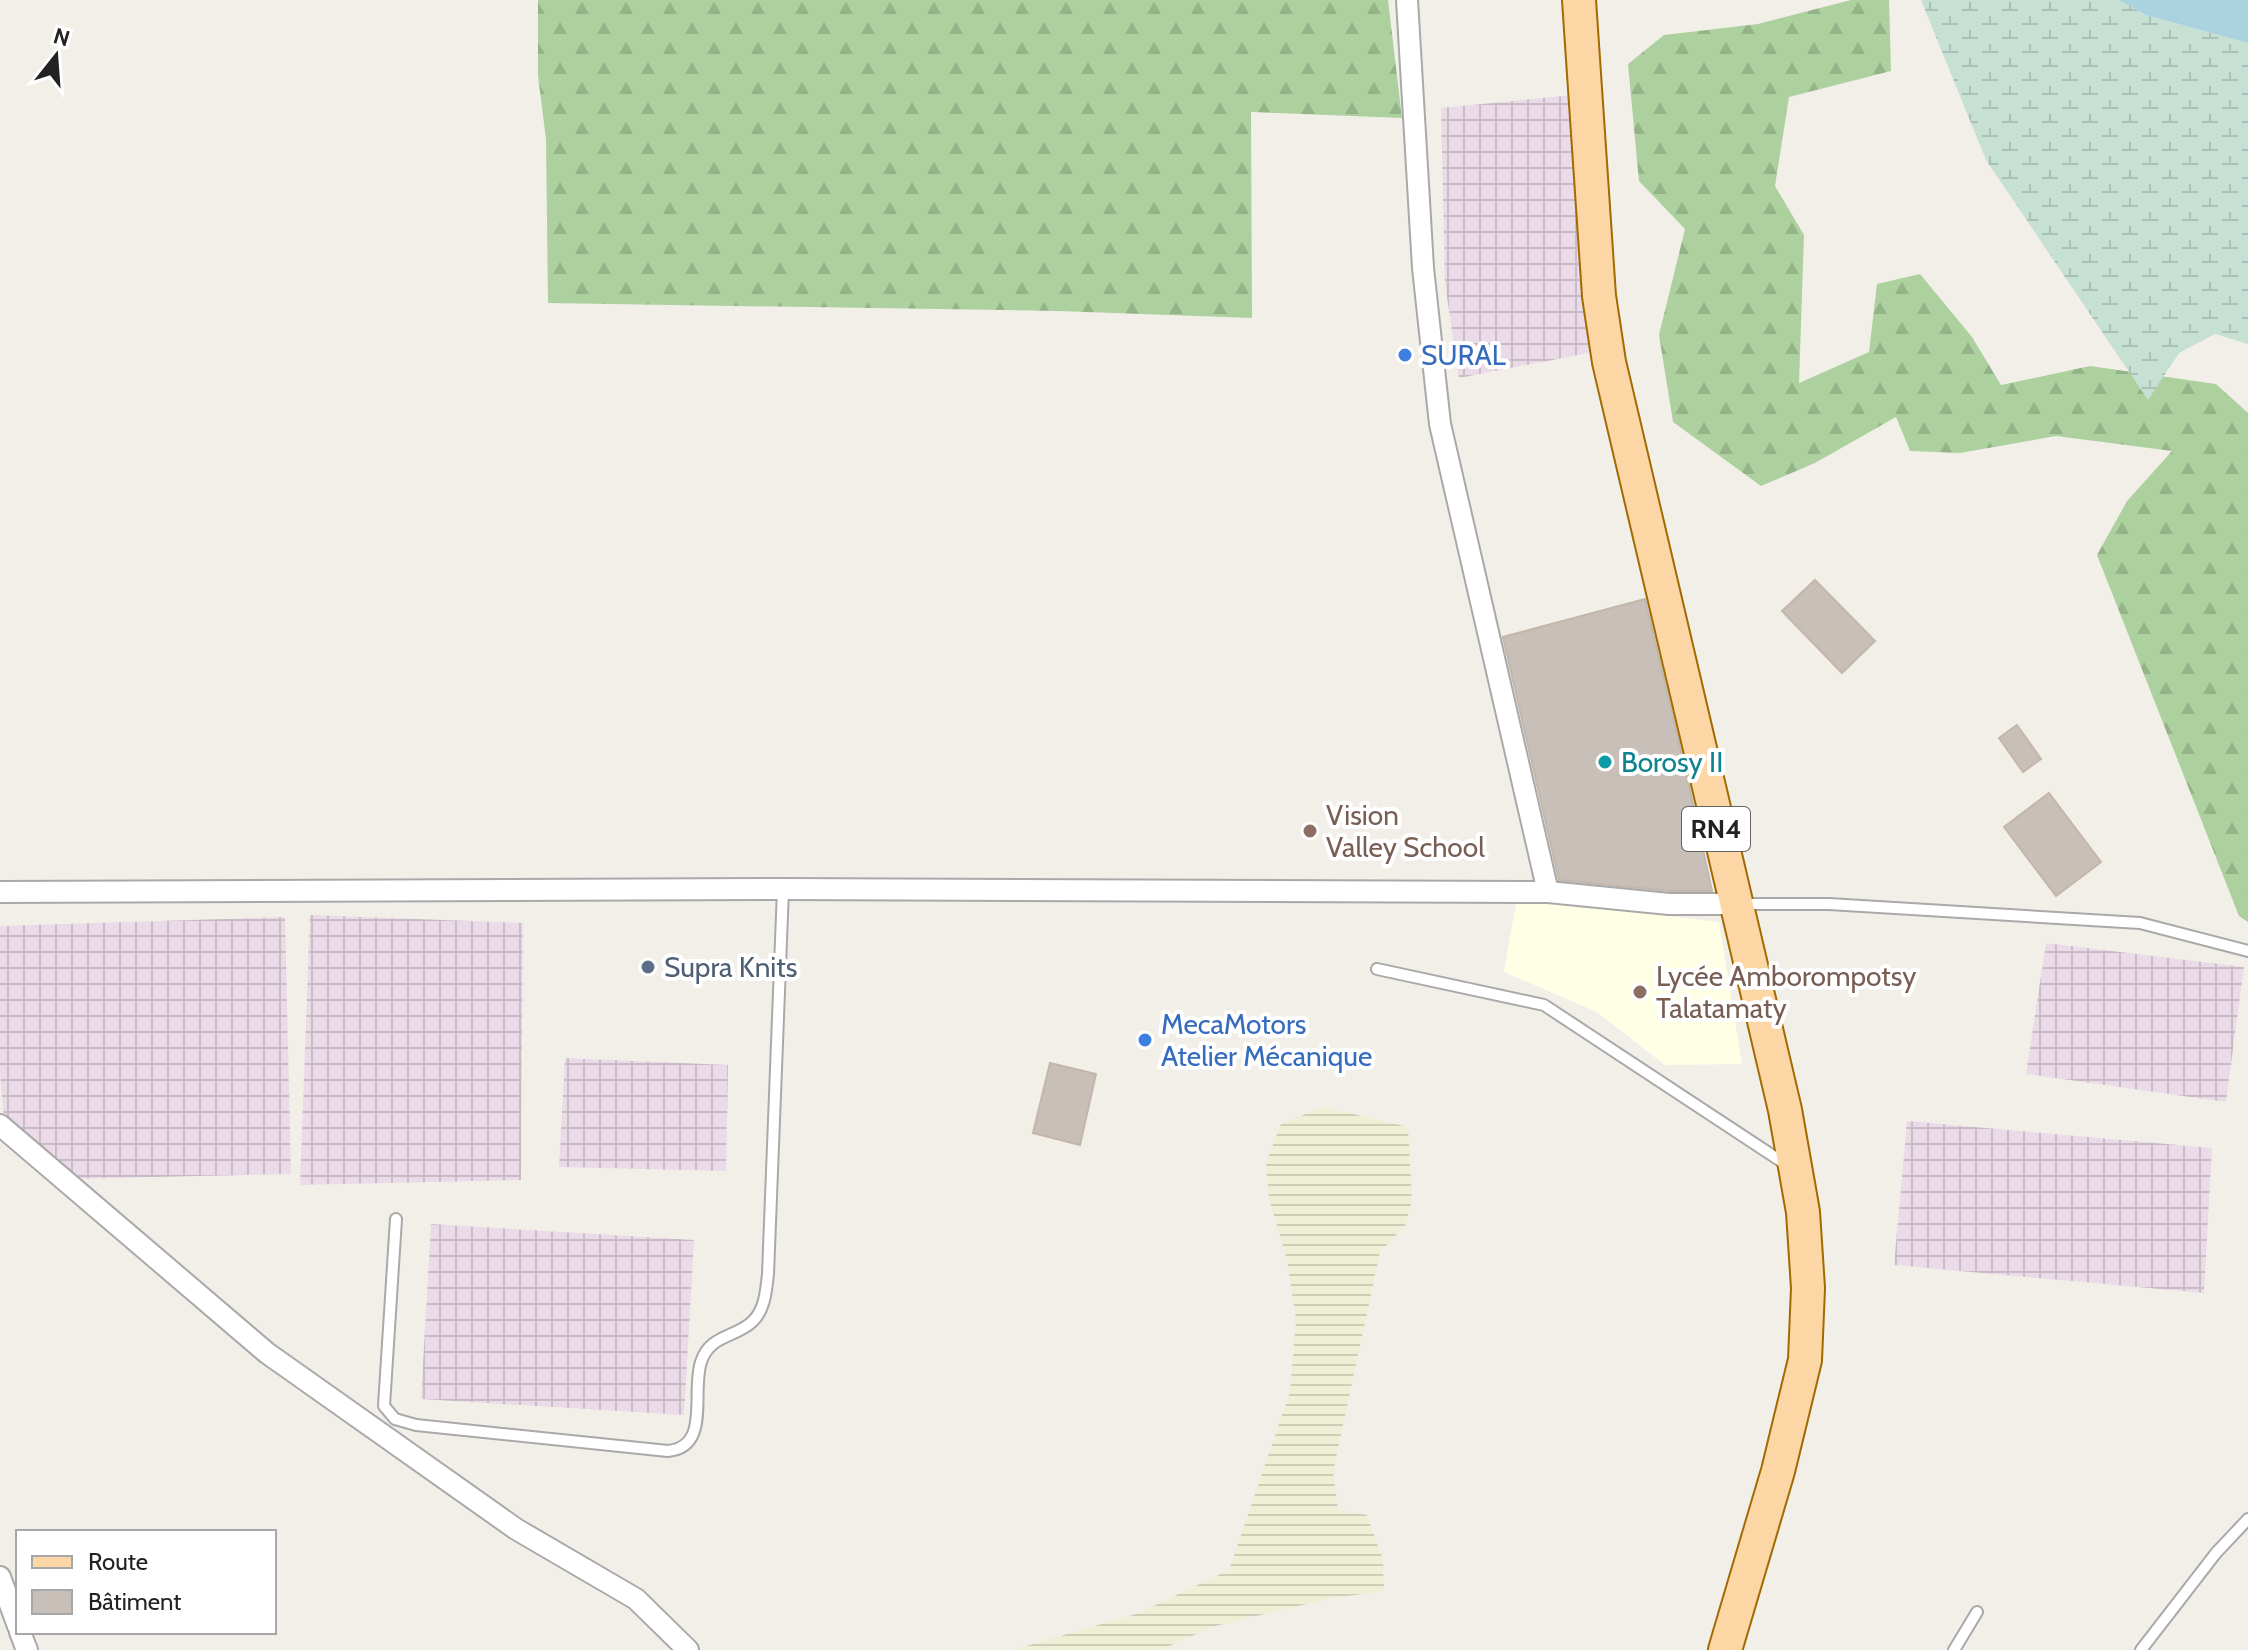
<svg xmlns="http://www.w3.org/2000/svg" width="2248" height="1650" font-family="Cabin,sans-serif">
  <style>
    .industrial { fill: url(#industrial-grid) }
    .education { fill: #ffffe5 }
    .farmland { fill: url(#farmland-rules) }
    .forest { fill: url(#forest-firs) }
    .wetland { fill: url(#wetland-marsh) }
    .water { fill: #aad3df }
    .building { fill: #c7bfb8; stroke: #c4b6ab; stroke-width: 2 }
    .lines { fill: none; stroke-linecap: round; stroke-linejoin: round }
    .service-casing { stroke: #a9a9a9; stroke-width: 14 }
    .minor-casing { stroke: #a9a9a9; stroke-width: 24 }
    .primary-casing { stroke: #a06b00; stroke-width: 36 }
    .service { stroke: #fff; stroke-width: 10 }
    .minor { stroke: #fff; stroke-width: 20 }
    .primary { stroke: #fcd6a4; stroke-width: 32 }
    .shop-dot { fill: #3f7fe0; stroke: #fff; stroke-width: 3 }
    .culture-dot { fill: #0f9aa8; stroke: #fff; stroke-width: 3 }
    .education-dot { fill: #8d6e63; stroke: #fff; stroke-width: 3 }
    .service-dot { fill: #5c6f8a; stroke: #fff; stroke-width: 3 }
    .labels { text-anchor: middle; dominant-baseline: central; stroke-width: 8; stroke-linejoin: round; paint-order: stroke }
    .shield { fill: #fff; stroke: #646464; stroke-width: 2 }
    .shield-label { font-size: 26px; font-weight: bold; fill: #222 }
    .shop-label { font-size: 28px; fill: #366cbe; stroke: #fff; text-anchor: start }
    .culture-label { font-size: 28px; fill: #0d838f; stroke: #fff; text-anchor: start }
    .education-label { font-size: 28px; fill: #785e54; stroke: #fff; text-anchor: start }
    .service-label { font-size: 28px; fill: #4e5e75; stroke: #fff; text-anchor: start }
  </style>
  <defs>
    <pattern id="industrial-grid" width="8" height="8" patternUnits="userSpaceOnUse" patternTransform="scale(2)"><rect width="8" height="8" fill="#ebdbe8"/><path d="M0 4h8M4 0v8" fill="none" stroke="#c9bcc7"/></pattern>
    <pattern id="farmland-rules" width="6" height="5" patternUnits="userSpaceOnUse" patternTransform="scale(2)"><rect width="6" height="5" fill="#eef0d5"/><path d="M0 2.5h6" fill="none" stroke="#ccceb7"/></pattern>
    <pattern id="forest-firs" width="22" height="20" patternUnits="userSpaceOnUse" patternTransform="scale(2)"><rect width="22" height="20" fill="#add19e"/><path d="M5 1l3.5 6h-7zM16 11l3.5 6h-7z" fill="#95b388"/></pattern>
    <pattern id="wetland-marsh" width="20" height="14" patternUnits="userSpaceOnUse" patternTransform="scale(2)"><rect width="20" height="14" fill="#c6e0d4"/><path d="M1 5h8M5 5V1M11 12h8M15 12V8" fill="none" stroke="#aac0b6"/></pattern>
  </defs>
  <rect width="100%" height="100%" fill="#f2efe9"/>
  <g class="industrial">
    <path d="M1573,95L1599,351L1459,378L1445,284L1441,108Z"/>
    <path d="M310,915L523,923L521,1180L300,1185Z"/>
    <path d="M285,917L291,1174L64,1179L5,1129L0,1074V926Z"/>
    <path d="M2046,943L2244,967L2226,1102L2026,1074Z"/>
    <path d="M565,1058L728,1065L726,1171L559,1167Z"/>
    <path d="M1907,1121L2212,1148L2204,1293L1894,1265Z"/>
    <path d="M431,1224L694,1240L684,1415L421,1399Z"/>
  </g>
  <path class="education" d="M1517,898L1719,922L1742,1064L1665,1065L1597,1012L1504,972Z"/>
  <path class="farmland" d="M1323,1107L1408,1127L1412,1201L1405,1226L1380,1252L1333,1472L1338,1510L1367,1515L1383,1560L1384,1591L1332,1598L1215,1626L1160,1650H1013L1139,1613L1229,1570L1290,1392L1296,1319L1287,1260L1269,1198L1266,1163L1281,1124Z"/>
  <g class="forest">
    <path d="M538,0H1388L1402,118L1251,112L1252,318L1058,311L548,303L546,139L538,76Z"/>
    <path d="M1851,0H1889L1891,71L1789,97L1775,186L1804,235L1799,383L1869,352L1877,284L1920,274L1972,337L2001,385L2090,366L2216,384L2248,413V922L2239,916L2097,555L2127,501L2172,451L2056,436L1960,453L1910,451L1896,417L1815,463L1761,486L1673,422L1659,335L1685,229L1639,181L1628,64L1664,35L1758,24Z"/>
  </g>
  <path class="wetland" d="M1921,0H2119L2146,15L2248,43V344L2215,334L2179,353L2148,400L1986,160Z"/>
  <path class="water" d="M2119,0H2248V43L2146,15Z"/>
  <g class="building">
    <path d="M1815,580L1875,641L1842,673L1782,611Z"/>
    <path d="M1645,599L1683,759L1712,891H1670L1559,880L1503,637Z"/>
    <path d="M2017,725L2041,759L2023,772L1999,738Z"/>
    <path d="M2049,793L2101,862L2056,896L2004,827Z"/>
    <path d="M1050,1063L1096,1074L1080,1145L1033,1133Z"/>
  </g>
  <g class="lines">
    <defs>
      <g id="service">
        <path d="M1740,904H1829L2140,923L2248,951"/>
        <path d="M1377,969L1544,1005L1787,1165"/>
        <path d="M396,1219L384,1406L395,1419L416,1425L668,1451C711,1447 691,1392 701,1362C710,1334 736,1338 753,1321C765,1309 766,1291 768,1274L783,889"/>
        <path d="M1954,1650L1977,1612"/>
        <path d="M2141,1650L2216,1553L2248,1519"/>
      </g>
      <g id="minor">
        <path d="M1407,0L1423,268L1440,424L1548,892"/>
        <path d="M0,892L783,889L1548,892L1669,904H1734"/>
        <path d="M0,1125L267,1353L516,1529L636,1599L688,1650"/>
        <path d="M0,1577L18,1626"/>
        <path d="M20,1632L27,1650"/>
      </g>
      <path id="primary" d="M1579,0L1599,296L1609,362L1785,1110L1803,1212L1808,1288L1805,1360L1778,1471L1725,1650"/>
    </defs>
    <use href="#service" class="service-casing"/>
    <use href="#minor" class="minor-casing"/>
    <use href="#primary" class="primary-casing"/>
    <use href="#service" class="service"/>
    <use href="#minor" class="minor"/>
    <use href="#primary" class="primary"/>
  </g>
  <g class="shop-dot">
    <circle cx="1405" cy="355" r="8"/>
    <circle cx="1145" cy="1040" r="8"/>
  </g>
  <circle class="culture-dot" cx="1605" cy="762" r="8"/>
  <g class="education-dot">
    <circle cx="1310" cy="831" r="8"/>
    <circle cx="1640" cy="992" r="8"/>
  </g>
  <circle class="service-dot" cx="648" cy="967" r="8"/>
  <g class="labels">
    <rect class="shield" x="1682" y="807" width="68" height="44" rx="6"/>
    <g class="shield-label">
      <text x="1716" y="829">RN4</text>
    </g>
    <g class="shop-label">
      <text x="1421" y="355">SURAL</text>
      <text x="1161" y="1024">MecaMotors<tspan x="1161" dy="32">Atelier Mécanique</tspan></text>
    </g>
    <g class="culture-label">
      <text x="1621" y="762">Borosy II</text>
    </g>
    <g class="education-label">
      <text x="1326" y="815">Vision<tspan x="1326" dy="32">Valley School</tspan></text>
      <text x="1656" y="976">Lycée Amborompotsy<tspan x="1656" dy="32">Talatamaty</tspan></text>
    </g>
    <g class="service-label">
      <text x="664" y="967">Supra Knits</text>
    </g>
  </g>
  <rect x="16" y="1530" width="260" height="104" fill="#ffffff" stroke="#a7a7a7" stroke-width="2"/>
  <rect x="32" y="1556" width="40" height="12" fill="#fcd6a4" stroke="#a7a7a7" stroke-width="2"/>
  <text x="88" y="1570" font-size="24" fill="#222222">Route</text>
  <rect x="32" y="1590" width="40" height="24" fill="#c7bfb8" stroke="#a7a7a7" stroke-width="2"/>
  <text x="88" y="1610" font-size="24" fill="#222222">Bâtiment</text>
  <g transform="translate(56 56) rotate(17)" stroke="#ffffff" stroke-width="6" paint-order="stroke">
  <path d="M0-6L14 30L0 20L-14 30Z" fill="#222222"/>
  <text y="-12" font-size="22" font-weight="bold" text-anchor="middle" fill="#222222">N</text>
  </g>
</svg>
